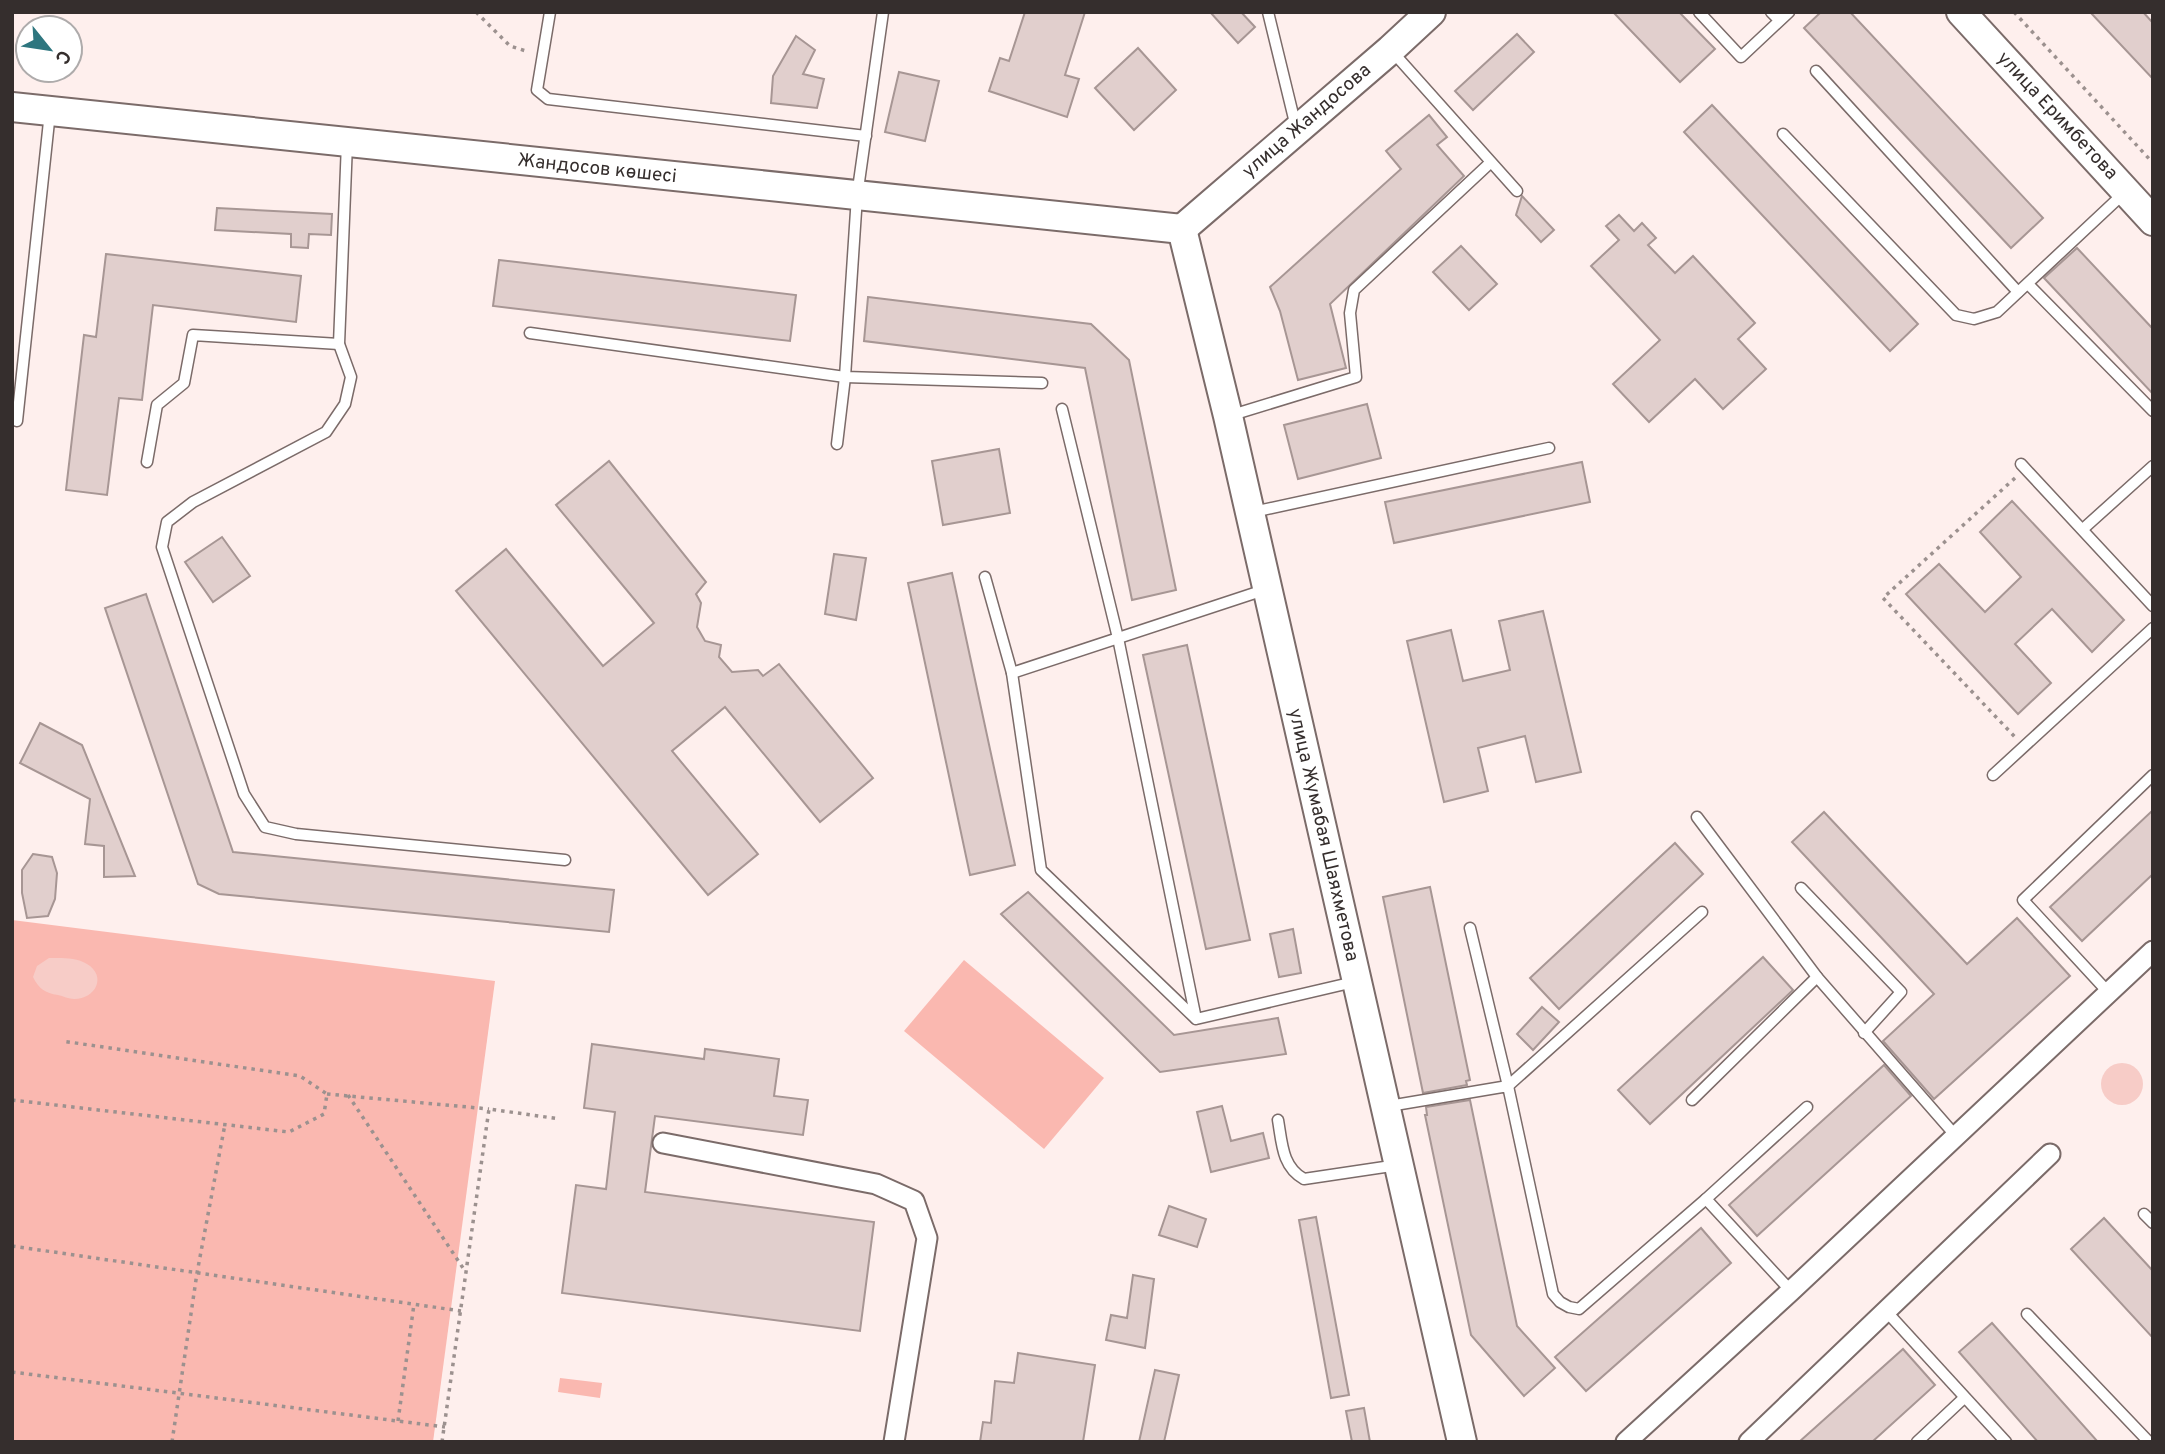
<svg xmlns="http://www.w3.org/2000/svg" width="2165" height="1454" font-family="Overpass,sans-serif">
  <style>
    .green { fill: #fab8b0 }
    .water { fill: #f7ccc7 }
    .building { fill: #e1cfcd; stroke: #a79694; stroke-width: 2 }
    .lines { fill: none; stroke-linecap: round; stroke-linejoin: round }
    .lane-casing { stroke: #7b6b69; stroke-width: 13 }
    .street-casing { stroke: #7b6b69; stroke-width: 23 }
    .secondary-casing { stroke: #7b6b69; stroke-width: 32 }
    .path { stroke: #9c918f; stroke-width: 3.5; stroke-dasharray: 3.5 5; stroke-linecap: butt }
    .lane { stroke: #fff; stroke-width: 10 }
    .street { stroke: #fff; stroke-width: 19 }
    .secondary { stroke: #fff; stroke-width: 28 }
    .labels { text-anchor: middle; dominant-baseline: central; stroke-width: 6; stroke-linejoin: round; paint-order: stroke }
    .street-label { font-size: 19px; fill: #352e2d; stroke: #fff }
  </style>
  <rect width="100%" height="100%" fill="#feefed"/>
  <g class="green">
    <path d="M12,920L495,981L433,1442H12Z"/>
    <path d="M964,960L1104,1078L1044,1149L904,1031Z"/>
    <path d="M560,1378L602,1383L600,1398L558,1392Z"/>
  </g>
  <g class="water">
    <path d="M49,958C61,958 76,957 87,964C107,976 96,999 74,999C69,999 63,996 58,995C45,993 39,989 33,977L37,966Z"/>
    <circle cx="2122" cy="1084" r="21"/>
  </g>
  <g class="building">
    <path d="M1025,12H1085L1065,75L1079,79L1067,117L989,91L1000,58L1009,61Z"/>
    <path d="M1210,12H1241L1255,27L1238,43Z"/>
    <path d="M1613,12H1679L1715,49L1680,82Z"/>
    <path d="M1821,12H1850L2043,218L2011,248L1804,28Z"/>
    <path d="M2090,12H2143L2153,23V79Z"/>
    <path d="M1517,34L1534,52L1473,110L1455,91Z"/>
    <path d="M796,36L815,50L803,74L824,79L817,108L771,103L773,76Z"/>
    <path d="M1138,48L1176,90L1134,130L1095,88Z"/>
    <path d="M899,72L939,81L925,141L885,132Z"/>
    <path d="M1712,105L1918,324L1890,351L1684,132Z"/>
    <path d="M1429,115L1447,137L1437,145L1464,176L1330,304L1346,368L1298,380L1280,311L1270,287L1401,169L1386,151Z"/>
    <path d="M1522,196L1554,230L1541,242L1516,215Z"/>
    <path d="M217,208L332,214L331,235L309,234L308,248L291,247V234L215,230Z"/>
    <path d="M1619,215L1634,231L1642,223L1656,238L1648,245L1675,273L1693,256L1755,323L1738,339L1766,369L1723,409L1695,379L1649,422L1613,384L1660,340L1591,266L1619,240L1606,226Z"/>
    <path d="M1461,246L1497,284L1469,310L1433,272Z"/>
    <path d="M2077,248L2153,329V394L2044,278Z"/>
    <path d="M106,254L301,276L296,322L153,305L142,400L119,398L107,495L66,490L84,335L96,337Z"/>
    <path d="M499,260L796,295L790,341L493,306Z"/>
    <path d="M868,297L1091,324L1129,360L1176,590L1132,600L1085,368L864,341Z"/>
    <path d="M1367,404L1381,458L1298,479L1284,425Z"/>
    <path d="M999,449L1010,513L943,525L932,461Z"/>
    <path d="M609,461L706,582L696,594L701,603L697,627L705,641L721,645L719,657L732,672L758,670L763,676L779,664L873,778L820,822L725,707L672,751L758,854L708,895L456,591L506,549L603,666L654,623L556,505Z"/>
    <path d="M1582,462L1590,502L1394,543L1385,502Z"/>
    <path d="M2012,501L2124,620L2092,652L2052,609L2015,644L2051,683L2018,714L1906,594L1939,564L1985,612L2021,577L1980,532Z"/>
    <path d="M222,537L250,576L213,602L185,562Z"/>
    <path d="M834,554L866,558L856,620L825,614Z"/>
    <path d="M952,573L1015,865L970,875L908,583Z"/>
    <path d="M146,594L233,852L614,890L609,932L219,894L198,884L105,608Z"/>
    <path d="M1543,611L1581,772L1536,782L1525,736L1478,748L1488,791L1444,802L1407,641L1451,630L1463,681L1510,670L1499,621Z"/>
    <path d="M1187,645L1250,940L1206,949L1143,655Z"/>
    <path d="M40,723L82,745L135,876L104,877V846L85,844L90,799L20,763Z"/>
    <path d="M2153,810V874L2082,941L2050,907Z"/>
    <path d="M1824,812L1967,964L2017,918L2070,976L1934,1099L1883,1041L1934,994L1792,842Z"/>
    <path d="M1675,843L1703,874L1559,1009L1530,978Z"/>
    <path d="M33,854L52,857L57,873L55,899L48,916L27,918L22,893V870Z"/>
    <path d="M1430,887L1470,1080L1466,1081L1467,1085L1423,1093L1383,897Z"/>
    <path d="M1028,892L1174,1035L1278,1018L1286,1054L1160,1072L1001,914Z"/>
    <path d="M1293,929L1301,973L1279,977L1270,934Z"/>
    <path d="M1763,957L1793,990L1650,1124L1618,1090Z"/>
    <path d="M1542,1007L1559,1022L1533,1050L1517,1034Z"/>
    <path d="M592,1044L704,1059L705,1049L779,1059L774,1096L808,1100L803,1135L655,1116L645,1192L874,1222L860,1331L562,1293L576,1185L606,1189L615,1112L584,1108Z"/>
    <path d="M1884,1065L1911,1096L1757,1236L1729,1205Z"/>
    <path d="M1470,1100L1517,1326L1555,1368L1524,1396L1471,1335L1425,1115H1427L1426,1107Z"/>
    <path d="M1222,1106L1231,1141L1263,1133L1269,1158L1211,1172L1197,1112Z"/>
    <path d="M1169,1206L1206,1219L1197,1247L1159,1235Z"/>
    <path d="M1316,1217L1349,1395L1331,1398L1299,1220Z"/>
    <path d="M2104,1218L2153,1271V1338L2071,1249Z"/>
    <path d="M1701,1228L1731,1263L1586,1391L1555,1357Z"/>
    <path d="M1133,1275L1154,1279L1145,1348L1106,1340L1111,1315L1127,1318Z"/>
    <path d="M1992,1323L2098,1442H2038L1959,1352Z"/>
    <path d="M1903,1349L1935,1385L1872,1442H1799Z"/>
    <path d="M1018,1353L1095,1365L1083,1442H980L983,1422L991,1423L995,1381L1014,1383Z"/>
    <path d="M1155,1370L1179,1375L1164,1442H1139Z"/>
    <path d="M1364,1408L1370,1442H1352L1346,1411Z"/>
  </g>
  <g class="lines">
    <defs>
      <g id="lane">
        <path d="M550,12L537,90L548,99L866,136"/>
        <path d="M1268,12L1296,127"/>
        <path d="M1699,12L1741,57L1789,12"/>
        <path d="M1771,12L1779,20"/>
        <path d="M1391,50L1517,191"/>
        <path d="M1816,71L2018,292"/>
        <path d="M1783,134L1956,315L1974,319L1997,312L2123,194"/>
        <path d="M347,143L339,344L351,377L345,404L326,432L193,502L167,522L162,547L244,794L265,827L296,834L565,860"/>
        <path d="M2028,284L2153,411"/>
        <path d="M530,333L845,377L1042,383"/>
        <path d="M1062,409L1118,638L1196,1019L1354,982"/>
        <path d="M1232,415L1356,377L1350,313L1354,290L1490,163"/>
        <path d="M17,421L50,112"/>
        <path d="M837,444L845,377L857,196L883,12"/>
        <path d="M147,462L157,405L184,383L193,335L339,344"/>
        <path d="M2021,464L2153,606"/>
        <path d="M1253,512L1549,448"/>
        <path d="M2083,529L2153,466"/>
        <path d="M985,577L1012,673L1041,870L1195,1018"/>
        <path d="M1012,673L1267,589"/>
        <path d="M1993,775L2153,628"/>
        <path d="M1697,817L1817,977"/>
        <path d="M1801,888L1901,992L1864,1033"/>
        <path d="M1470,928L1508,1086L1702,912"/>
        <path d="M2108,992L2023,900L2153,775"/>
        <path d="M1692,1100L1817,977L1955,1135"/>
        <path d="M1389,1106L1508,1086L1553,1294L1560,1302L1569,1307L1579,1309L1706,1199"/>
        <path d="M1278,1120C1282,1143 1282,1167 1304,1179L1398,1165"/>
        <path d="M2144,1214L2153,1223"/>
        <path d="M1791,1291L1706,1199L1807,1107"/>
        <path d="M1885,1310L2006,1442"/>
        <path d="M2027,1314L2149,1442"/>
        <path d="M1917,1442L1964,1398"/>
      </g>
      <g id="street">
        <path d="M663,1143L876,1184L914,1201L927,1238L894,1442"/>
        <path d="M1626,1442L1791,1291L2153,951"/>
        <path d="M1749,1442L2050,1154"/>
      </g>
      <g id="secondary">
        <path d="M1961,12L2153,221"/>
        <path d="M12,107L1182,229"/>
        <path d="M1182,229L1228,416L1462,1442"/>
        <path d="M1182,229L1390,50L1431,12"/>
      </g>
    </defs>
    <use href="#lane" class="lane-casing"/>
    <use href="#street" class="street-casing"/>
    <use href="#secondary" class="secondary-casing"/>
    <g class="path">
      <path d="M476,12L510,46L529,52"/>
      <path d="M2014,12L2153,163"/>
      <path d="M2015,478L1883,598L2015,737"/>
      <path d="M327,1094L489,1109"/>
      <path d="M348,1095L465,1271"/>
      <path d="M12,1100L289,1132L324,1114L327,1094L300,1076L62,1041"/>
      <path d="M12,1246L461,1311"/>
      <path d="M12,1372L445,1427"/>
      <path d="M398,1421L414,1304"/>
      <path d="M172,1442L197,1273L225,1124"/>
      <path d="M442,1442L489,1109L560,1119"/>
    </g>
    <use href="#lane" class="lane"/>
    <use href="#street" class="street"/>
    <use href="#secondary" class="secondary"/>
  </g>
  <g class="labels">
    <g class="street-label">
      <text transform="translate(2057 116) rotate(47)">улица Еримбетова</text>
      <text transform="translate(1307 121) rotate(-41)">улица Жандосова</text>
      <text transform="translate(597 169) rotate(6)">Жандосов көшесі</text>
      <text transform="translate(1323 835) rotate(77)">улица Жумабая Шаяхметова</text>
    </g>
  </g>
  <rect width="2165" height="1454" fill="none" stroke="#352e2d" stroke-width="28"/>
  <g transform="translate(49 49) rotate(120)"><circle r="33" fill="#ffffff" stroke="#aeabab" stroke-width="2"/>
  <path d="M0-5L12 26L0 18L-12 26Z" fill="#2e767f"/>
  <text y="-10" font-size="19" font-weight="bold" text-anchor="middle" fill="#352e2d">С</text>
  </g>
</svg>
